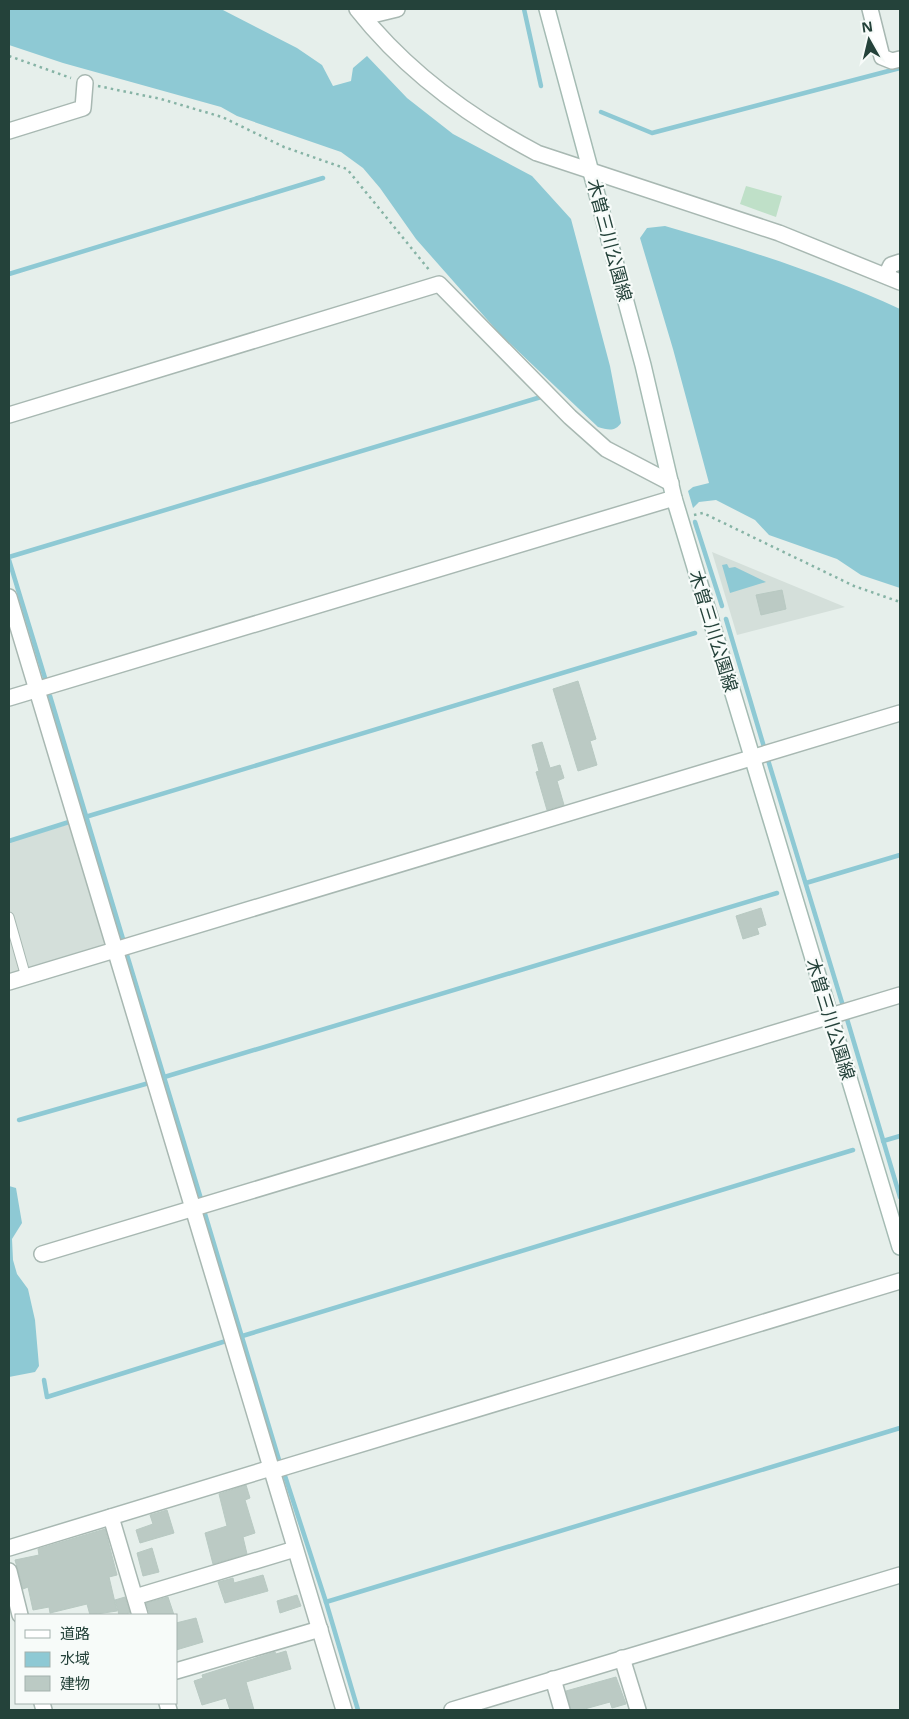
<svg xmlns="http://www.w3.org/2000/svg" width="909" height="1719" font-family="'Noto Sans','Noto Sans JP',sans-serif">
  <style>
    .built { fill: #d4dfda }
    .green { fill: #bfe0c8 }
    .water { fill: #8ec9d4 }
    .lines { fill: none; stroke-linecap: round; stroke-linejoin: round }
    .stream { stroke: #8ec9d4; stroke-width: 4.5 }
    .building { fill: #bbcac4; stroke: #b8c9c2 }
    .service-casing { stroke: #a8b8b2; stroke-width: 11 }
    .minor-casing { stroke: #a8b8b2; stroke-width: 18 }
    .tertiary-casing { stroke: #a8b8b2; stroke-width: 18 }
    .secondary-casing { stroke: #a4bbb3; stroke-width: 18 }
    .path { stroke: #86b3a5; stroke-width: 2.5; stroke-dasharray: 2.5 4; stroke-linecap: butt }
    .service { stroke: #fff; stroke-width: 9 }
    .minor { stroke: #fff; stroke-width: 15 }
    .tertiary { stroke: #fff; stroke-width: 15 }
    .secondary { stroke: #fff; stroke-width: 15 }
    .labels { text-anchor: middle; dominant-baseline: central; stroke-width: 4.5; stroke-linejoin: round; paint-order: stroke }
    .street-label { font-size: 18px; fill: #24423a; stroke: #f7fbf9 }
  </style>
  <rect width="100%" height="100%" fill="#e6efeb"/>
  <g class="built">
    <path d="M712,552L845,607L737,635Z"/>
    <path d="M70,824L106,945L9,976V842Z"/>
  </g>
  <path class="green" d="M746,186L782,196L776,217L740,204Z"/>
  <g class="water">
    <path d="M9,9H221L297,48L322,65L333,86L351,81L353,68L367,56L407,98L453,134L532,176L571,219L610,366L621,423C615,432 608,430 598,427L499,333L416,239L380,188L363,168L341,152L237,116L221,107L63,63L9,45Z"/>
    <path d="M665,226C745,249 824,274 900,309V588L861,575L837,559L769,535L755,520L716,500L699,502L693,508L688,491L693,487L709,483L673,349L640,238L647,228Z"/>
    <path d="M727,564L729,568L735,567L766,582L730,593L722,565Z"/>
    <path d="M9,1184V1186L16,1188L22,1223L12,1239L13,1260L17,1274L28,1289L35,1320L39,1366L35,1372L9,1377Z"/>
  </g>
  <g class="lines">
    <g class="stream">
      <path d="M524,9L541,86"/>
      <path d="M601,112L652,133L900,68"/>
      <path d="M9,274L323,178"/>
      <path d="M695,522L722,606"/>
      <path d="M9,557L541,397"/>
      <path d="M9,560L45,678"/>
      <path d="M726,619L764,747"/>
      <path d="M50,696L123,939"/>
      <path d="M768,760L843,1006"/>
      <path d="M82,818L695,633"/>
      <path d="M9,841L69,822"/>
      <path d="M806,883L900,855"/>
      <path d="M127,955L201,1199"/>
      <path d="M847,1019L900,1197"/>
      <path d="M161,1078L777,893"/>
      <path d="M19,1120L149,1083"/>
      <path d="M883,1141L900,1136"/>
      <path d="M205,1214L279,1460"/>
      <path d="M239,1337L853,1150"/>
      <path d="M44,1380L47,1397L226,1341"/>
      <path d="M285,1476L326,1602L358,1710"/>
      <path d="M326,1602L900,1428"/>
    </g>
  </g>
  <g class="building">
    <path d="M782,590L786,609L761,615L756,595Z"/>
    <path d="M578,681L596,739L590,741L597,765L578,771L553,689Z"/>
    <path d="M542,742L550,768L560,765L564,778L557,781L564,805L547,810L536,772L539,771L532,745Z"/>
    <path d="M761,908L766,925L757,928L759,934L743,939L736,916Z"/>
    <path d="M246,1485L250,1498L245,1500L255,1533L243,1537L247,1554L213,1564L205,1533L227,1526L219,1494Z"/>
    <path d="M167,1510L174,1533L140,1543L136,1530L153,1524L150,1515Z"/>
    <path d="M105,1529L117,1575L109,1577L117,1611L90,1615L87,1604L50,1613L49,1607L33,1610L28,1587L23,1589L15,1560L39,1555L38,1549Z"/>
    <path d="M152,1548L159,1572L143,1576L137,1553Z"/>
    <path d="M263,1575L268,1591L225,1603L218,1582L233,1578L234,1583Z"/>
    <path d="M297,1595L301,1606L280,1613L277,1601Z"/>
    <path d="M125,1597L130,1613L119,1615L115,1600Z"/>
    <path d="M168,1597L174,1615H150L146,1603Z"/>
    <path d="M196,1618L203,1642L176,1650V1623Z"/>
    <path d="M286,1651L291,1669L246,1682L254,1710H230L226,1698L202,1705L194,1681L203,1678L202,1675L275,1652L276,1654Z"/>
    <path d="M616,1677L626,1704L612,1708L610,1702L581,1710H571L566,1691Z"/>
  </g>
  <g class="lines">
    <defs>
      <path id="service" d="M9,917L26,977"/>
      <g id="minor">
        <path d="M870,9L882,57L892,61L900,59"/>
        <path d="M364,17L397,9"/>
        <path d="M9,131L83,108L85,83"/>
        <path d="M886,275L891,265L900,262"/>
        <path d="M9,415L439,284L570,417L606,449L671,483"/>
        <path d="M9,597L344,1710"/>
        <path d="M9,698L674,498"/>
        <path d="M9,982L900,713"/>
        <path d="M42,1254L900,995"/>
        <path d="M272,1471L900,1281"/>
        <path d="M111,1517L140,1615"/>
        <path d="M9,1548L271,1468"/>
        <path d="M9,1571L20,1615"/>
        <path d="M135,1597L295,1549"/>
        <path d="M622,1658L638,1710"/>
        <path d="M176,1671L320,1629"/>
        <path d="M553,1679L562,1710"/>
        <path d="M42,1703L44,1710"/>
        <path d="M167,1703L169,1710"/>
        <path d="M452,1710L900,1575"/>
      </g>
      <path id="tertiary" d="M357,9C405,70 469,117 537,153L779,233L900,282"/>
      <path id="secondary" d="M547,9L643,365L674,498L900,1247"/>
    </defs>
    <use href="#service" class="service-casing"/>
    <use href="#minor" class="minor-casing"/>
    <use href="#tertiary" class="tertiary-casing"/>
    <use href="#secondary" class="secondary-casing"/>
    <g class="path">
      <path d="M9,56L71,78"/>
      <path d="M98,86L161,99L222,117L284,147L347,169L430,271"/>
      <path d="M694,515L703,513L854,586L900,602"/>
    </g>
    <use href="#service" class="service"/>
    <use href="#minor" class="minor"/>
    <use href="#tertiary" class="tertiary"/>
    <use href="#secondary" class="secondary"/>
  </g>
  <g class="labels">
    <g class="street-label">
      <text transform="translate(610 240) rotate(75)">木曽三川公園線</text>
      <text transform="translate(714 631) rotate(73)">木曽三川公園線</text>
      <text transform="translate(831 1019) rotate(73)">木曽三川公園線</text>
    </g>
  </g>
  <rect width="909" height="1719" fill="none" stroke="#24423a" stroke-width="20"/>
  <rect x="15" y="1614" width="162" height="90" fill="#f7fbf9" stroke="#a3b1ad"/>
  <rect x="25" y="1630" width="25" height="8" fill="#ffffff" stroke="#a3b1ad"/>
  <text x="60" y="1639" font-size="15" fill="#24423a">道路</text>
  <rect x="25" y="1652" width="25" height="15" fill="#8ec9d4" stroke="#a3b1ad"/>
  <text x="60" y="1664" font-size="15" fill="#24423a">水域</text>
  <rect x="25" y="1676" width="25" height="15" fill="#bbcac4" stroke="#a3b1ad"/>
  <text x="60" y="1689" font-size="15" fill="#24423a">建物</text>
  <g transform="translate(869 40) rotate(352)" stroke="#f7fbf9" stroke-width="4" paint-order="stroke">
  <path d="M0-4L9 19L0 12L-9 19Z" fill="#24423a"/>
  <text y="-8" font-size="14" font-weight="bold" text-anchor="middle" fill="#24423a">N</text>
  </g>
</svg>
